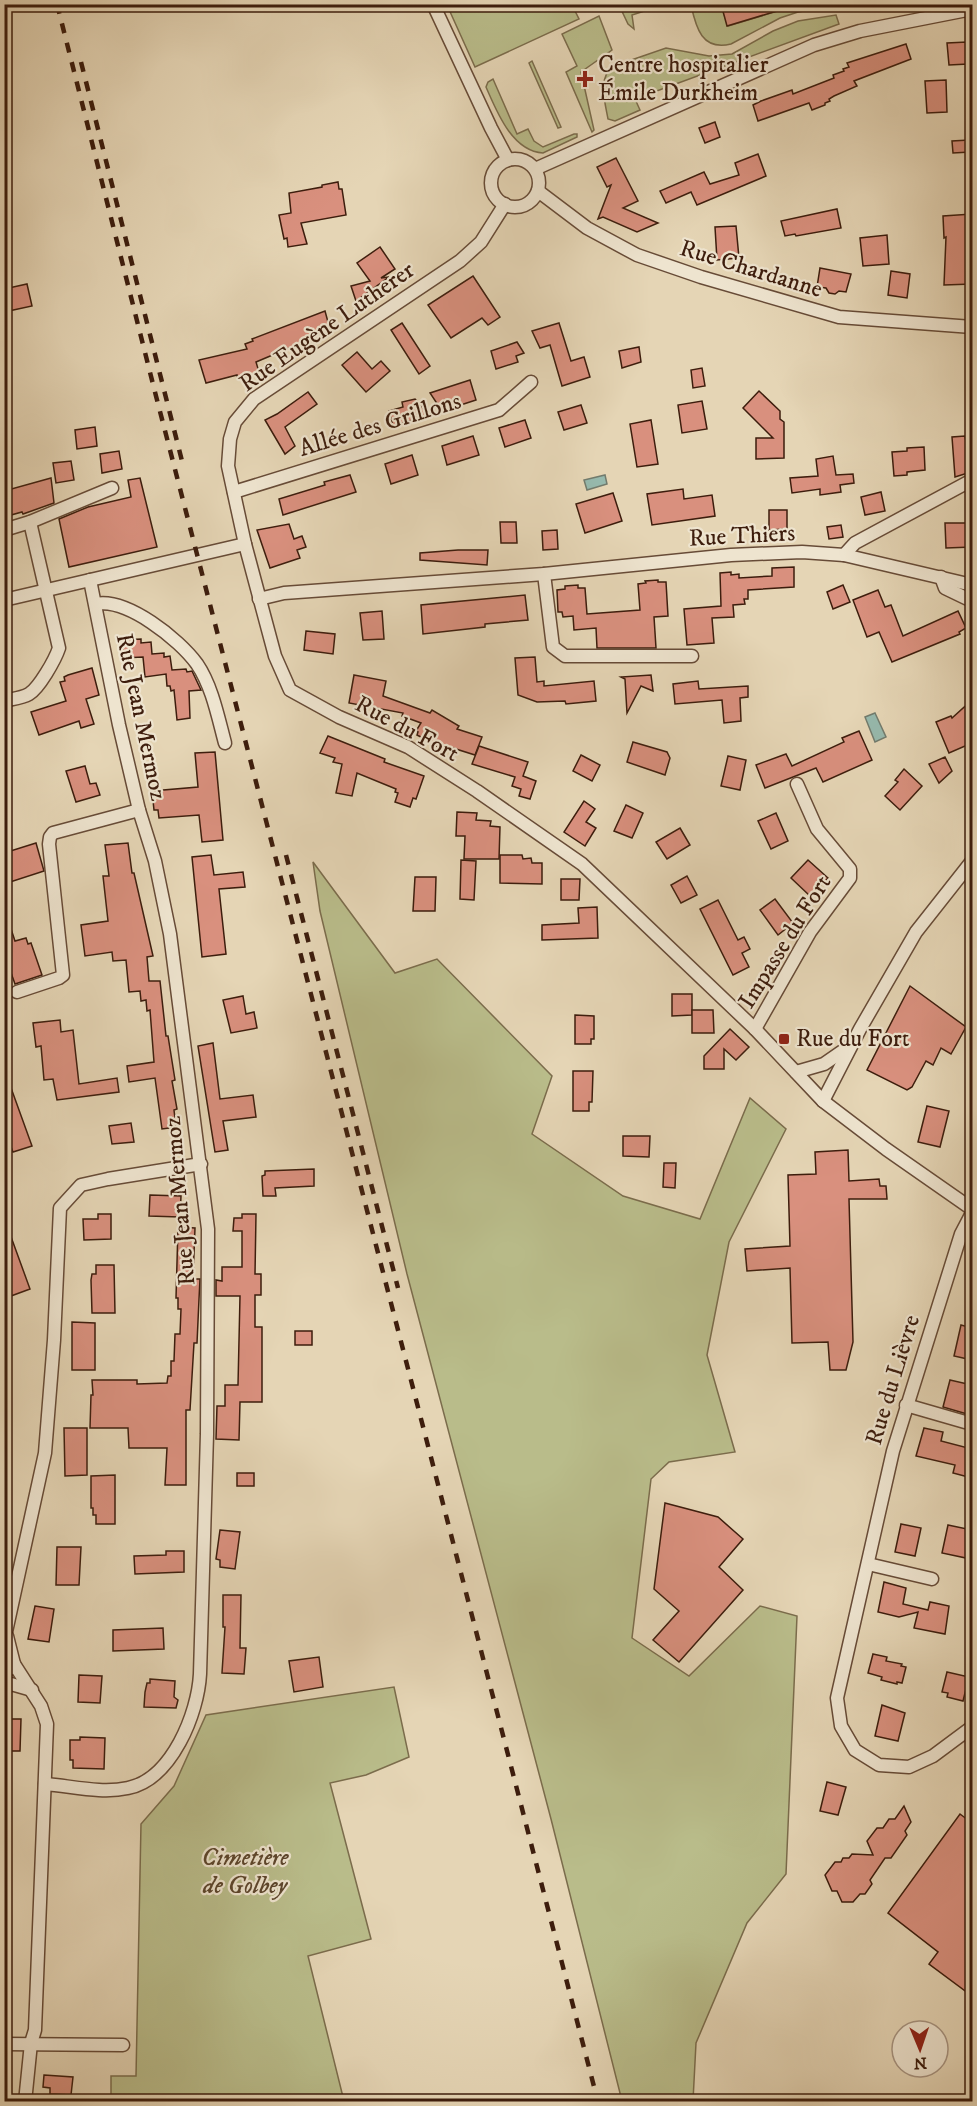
<svg xmlns="http://www.w3.org/2000/svg" width="977" height="2106" font-family="'IM FELL DW Pica',serif">
  <style>
    .green { fill: #b9bc8a; stroke: #7b6c4c; stroke-width: 1.5 }
    .water { fill: #96b9ad; stroke: #727b6d; stroke-width: 1.5 }
    .building { fill: #d9907e; stroke: #3d1d0d; stroke-width: 1.5 }
    .lines { fill: none; stroke-linecap: round; stroke-linejoin: round }
    .minor-casing { stroke: #674b37; stroke-width: 15 }
    .minor { stroke: #eee4cf; stroke-width: 12 }
    .rail { stroke: #3d1d0d; stroke-width: 4.5; stroke-dasharray: 10 10; stroke-linecap: butt }
    .poi-dot { fill: #8f2418; stroke: #eee4cf; stroke-width: 2 }
    .labels { text-anchor: middle; dominant-baseline: central; stroke-width: 4.5; stroke-linejoin: round; paint-order: stroke }
    .poi-label { font-size: 24px; fill: #3d1d0d; stroke: #eee4cf; text-anchor: start }
    .street-label { font-size: 24px; fill: #3d1d0d; stroke: #eee4cf }
    .park-label { font-size: 24px; font-style: italic; fill: #5c452c; stroke: #eee4cf }
  </style>
  <rect width="100%" height="100%" fill="#e5d5b5"/>
  <filter id="stains"><feTurbulence type="fractalNoise" baseFrequency=".00333" numOctaves="4"/><feColorMatrix values="0 0 0 0 .2 0 0 0 0 .09 0 0 0 0 .02 0 0 0 .5 -.17"/></filter>
  <radialGradient id="worn" r=".72"><stop offset=".6" stop-color="#630" stop-opacity="0"/><stop offset="1" stop-color="#630" stop-opacity=".3"/></radialGradient>
  <g class="green">
    <path d="M447,5H572L579,19L475,67Z"/>
    <path d="M619,5H656L657,7L632,15L634,29L628,24Z"/>
    <path d="M691,5H721L728,26L798,5H838L798,12L780,18L731,44C702,51 696,28 691,5Z"/>
    <path d="M836,15L839,24L635,99L640,110L615,121L608,119C605,102 597,77 614,66L666,48L709,56L732,54L773,31L798,21Z"/>
    <path d="M599,16L612,50L581,72L594,130L592,132L566,72L577,66L562,34Z"/>
    <path d="M532,61L561,127L558,128L529,63Z"/>
    <path d="M493,79L517,134L528,129L534,141L543,147L574,134H577V137L543,153C512,151 497,112 486,87L488,82Z"/>
    <path d="M313,862L395,973L437,959L552,1076L532,1134L623,1196L700,1219L750,1098L786,1129L729,1242L707,1355L735,1452L669,1462L651,1479L632,1638L689,1676L760,1606L797,1616L786,1874L747,1923L696,2043L693,2101H622L551,1819L407,1274L320,911Z"/>
    <path d="M394,1687L409,1757L366,1775L330,1783L371,1939L308,1956L344,2101H111V2076H136L141,1824L174,1786L206,1715Z"/>
  </g>
  <g class="water">
    <path d="M605,475L607,484L587,490L584,480Z"/>
    <path d="M875,713L886,737L875,742L865,717Z"/>
  </g>
  <g class="building">
    <path d="M721,4H787V8L727,26Z"/>
    <path d="M967,42L968,64L949,65L947,43Z"/>
    <path d="M906,44L911,59L854,81L857,86L834,96L829,99L830,101L825,103V105L812,110L809,103L758,121L753,105L761,101L792,90L793,94L834,78L833,75L844,71L843,69L849,67L847,63Z"/>
    <path d="M946,80L947,112L927,113L925,81Z"/>
    <path d="M715,122L720,137L705,143L699,128Z"/>
    <path d="M969,140L970,152L953,153L952,141Z"/>
    <path d="M758,154L766,176L697,205L691,192L666,203L660,191L704,172L710,184L739,175L735,163Z"/>
    <path d="M616,158L638,201L623,208L658,223L637,232L603,217L598,219L611,185L607,187L597,167Z"/>
    <path d="M338,182L339,189H342L346,215L301,223L307,244L288,247L287,238L284,239L279,215L291,213L289,193L322,187V185Z"/>
    <path d="M837,209L841,228L796,236L795,234L785,236L781,221Z"/>
    <path d="M972,214V284L944,285L946,237L944,238L943,216Z"/>
    <path d="M736,226L739,258L717,260L715,227Z"/>
    <path d="M887,235L889,264L863,266L860,238Z"/>
    <path d="M380,247L395,269L381,278L389,277L356,301L351,286L370,281L357,263Z"/>
    <path d="M820,268L851,274L846,292L839,291L835,294L829,293L826,288L817,287Z"/>
    <path d="M891,271L910,274L907,298L888,295Z"/>
    <path d="M473,276L500,317L488,325L482,318L451,338L428,305Z"/>
    <path d="M27,284L32,306L4,312V289Z"/>
    <path d="M325,311L331,333L303,348L301,343L256,362L259,372L238,379L237,375L206,383L199,360L247,349L245,344L253,341L252,339Z"/>
    <path d="M402,323L430,366L419,374L391,330Z"/>
    <path d="M559,323L571,361L584,357L590,377L562,386L550,345L540,348L532,331Z"/>
    <path d="M517,342L524,353L516,356L518,362L496,369L491,351Z"/>
    <path d="M639,347L641,362L622,368L619,351Z"/>
    <path d="M357,352L372,369L381,361L390,371L366,392L342,365Z"/>
    <path d="M702,368L705,386L693,388L691,370Z"/>
    <path d="M470,380L476,400L442,411L430,393Z"/>
    <path d="M759,391L780,411V419L784,422V458L756,459V438H773L743,408Z"/>
    <path d="M308,392L317,404L285,427L295,446L285,454L265,420L277,414Z"/>
    <path d="M415,399L429,415L393,426L389,411L403,407L402,402Z"/>
    <path d="M702,401L707,429L682,433L678,405Z"/>
    <path d="M581,405L587,423L564,430L558,412Z"/>
    <path d="M525,420L531,438L505,447L499,428Z"/>
    <path d="M651,420L658,464L637,467L630,424Z"/>
    <path d="M95,427L97,446L77,449L75,430Z"/>
    <path d="M473,436L479,455L447,465L442,446Z"/>
    <path d="M965,436L971,472L955,477L952,437Z"/>
    <path d="M924,447L925,470L907,472V475L894,476L892,452L907,451V448Z"/>
    <path d="M119,451L122,469L102,473L100,454Z"/>
    <path d="M412,455L418,475L391,484L385,464Z"/>
    <path d="M833,456L836,475L853,474L854,483L840,485L841,492L820,495V489L792,493L790,478L818,476L816,459Z"/>
    <path d="M71,461L74,480L56,483L53,463Z"/>
    <path d="M350,475L356,492L283,515L279,499L325,485L324,482Z"/>
    <path d="M51,478L54,503L23,514L22,512L4,517V491Z"/>
    <path d="M140,478L157,547L69,567L59,519L88,507L131,497L128,480Z"/>
    <path d="M683,489L684,499L712,495L715,516L652,525L647,494Z"/>
    <path d="M881,492L885,511L865,515L861,497Z"/>
    <path d="M613,493L622,521L585,533L576,504Z"/>
    <path d="M769,510H787V529L769,530Z"/>
    <path d="M500,522H516L517,543H501Z"/>
    <path d="M945,523H972V547L946,548Z"/>
    <path d="M289,524L294,539L302,536L306,547L297,550L300,558L270,568L257,530Z"/>
    <path d="M841,525L843,537L829,539L827,527Z"/>
    <path d="M557,530L558,549L543,550L542,531Z"/>
    <path d="M458,550H488L487,565L420,560V553Z"/>
    <path d="M794,567V587L748,590V599H744L745,604L733,605L734,617L712,618L714,643L687,645L684,609L721,606L720,573L731,572V575L739,574V578L772,576V568Z"/>
    <path d="M658,580V582H666L668,616L654,617L656,648H597L596,628L574,630L573,616L563,617L562,612H558L557,590L565,589V586L578,585V588H585L587,614L640,610L638,584L646,583L645,581Z"/>
    <path d="M843,585L850,602L833,609L827,592Z"/>
    <path d="M878,590L885,607L891,605L903,636L958,611L966,628L959,632L960,634L892,662L879,632L867,637L853,600Z"/>
    <path d="M525,595L528,620L485,624V627L423,634L421,605Z"/>
    <path d="M382,611L384,639L363,640L360,613Z"/>
    <path d="M306,631L335,634L333,654L304,650Z"/>
    <path d="M141,639V643L151,642L152,654L164,653V657L170,656L172,670L186,669L187,672L192,671L201,690L189,691L190,718L177,720L174,690L171,691L170,686H167L166,674L145,677L143,657L123,658L122,640Z"/>
    <path d="M535,657L537,682L544,681V686L594,681L596,701L566,704L565,701L537,702L518,695L515,658Z"/>
    <path d="M92,668L99,695L86,699L94,724L81,728L79,721L39,735L31,712L66,701L60,682L65,681L64,677L68,675Z"/>
    <path d="M354,675L386,681L383,696L430,713L432,710L459,726L457,729L482,737L475,755L440,744L438,747L423,738L417,735L418,732L416,731L421,723L402,716L403,713L349,703Z"/>
    <path d="M651,675L653,691L641,686L627,713L625,679L621,677Z"/>
    <path d="M698,681L699,689L748,686V697L740,698L741,721L724,723L722,700L675,704L673,684Z"/>
    <path d="M972,700V743L949,753L936,722L951,716L952,718Z"/>
    <path d="M859,731L872,760L823,782L816,768L765,788L756,765L786,754L792,766L844,742L842,738Z"/>
    <path d="M328,736L385,759L384,762L424,776L416,799L413,798L410,807L395,802L398,793L395,792L396,789L357,773L352,796L336,793L342,764L333,762L335,758L320,753Z"/>
    <path d="M633,742L667,752L670,758L665,775L627,762Z"/>
    <path d="M479,746L528,762L523,776L536,781L530,799L519,796L521,789L512,786L515,777L472,764Z"/>
    <path d="M215,752L223,840L202,842L199,815L159,818L158,810H154L152,791L198,787L195,753Z"/>
    <path d="M581,755L600,765L592,781L573,771Z"/>
    <path d="M728,756L746,760L740,790L721,786Z"/>
    <path d="M945,757L952,771L939,783L929,764Z"/>
    <path d="M85,766L90,784L96,783L100,795L76,802L66,771Z"/>
    <path d="M904,769L922,786L900,810L885,796L898,782L895,780Z"/>
    <path d="M584,801L595,809L586,822L596,828L585,846L564,832Z"/>
    <path d="M626,805L643,813L632,838L614,831Z"/>
    <path d="M457,812L477,813L476,820L491,821L490,826L500,827L499,859H464L465,836H456Z"/>
    <path d="M776,813L788,841L771,849L758,821Z"/>
    <path d="M680,828L690,845L667,859L656,842Z"/>
    <path d="M36,843L44,871L4,884V853Z"/>
    <path d="M128,843L132,873H134L153,956L147,957L149,981H160L166,1036H168L175,1080L172,1081L177,1109L174,1110L176,1127L162,1129L155,1078L129,1082L127,1066L154,1062L150,1010L147,1011L146,1000L141,1001L140,991L129,992L126,960L113,961L112,952L85,956L81,925L108,921L103,876H109L105,845Z"/>
    <path d="M211,855L214,875L243,872L245,887L219,889L226,954L202,957L192,857Z"/>
    <path d="M500,855H522L523,859L531,858L532,863H542V884L500,883Z"/>
    <path d="M461,860L476,861L474,900L460,899Z"/>
    <path d="M808,860L828,878L810,896L791,878Z"/>
    <path d="M687,876L697,895L681,903L671,885Z"/>
    <path d="M415,877H436L435,911H413Z"/>
    <path d="M561,879H580L579,900H561Z"/>
    <path d="M775,899L793,923L778,935L760,910Z"/>
    <path d="M718,900L738,940L744,937L750,949L742,953L749,967L733,975L700,909Z"/>
    <path d="M597,907L598,938L542,940V925L579,923L578,908Z"/>
    <path d="M4,917H7L15,941L26,938L28,944L31,943L42,975L15,984L4,953Z"/>
    <path d="M910,986L966,1027L951,1054L941,1048L933,1065L926,1061L912,1087L907,1090L867,1070Z"/>
    <path d="M672,994H692V1015L672,1016Z"/>
    <path d="M243,996L246,1014L254,1012L257,1028L231,1033L223,1000Z"/>
    <path d="M692,1010H713L714,1033H692Z"/>
    <path d="M575,1015L594,1016V1039H591V1044H575Z"/>
    <path d="M60,1020L61,1032L73,1030L79,1084L117,1078L119,1092L57,1100L53,1079L44,1080L41,1046L36,1047L33,1023Z"/>
    <path d="M730,1029L749,1047L736,1060L724,1049V1069H704V1056Z"/>
    <path d="M213,1043L220,1099L253,1095L256,1117L223,1121L228,1150L215,1152L198,1046Z"/>
    <path d="M573,1071H593L592,1102H589V1111H573Z"/>
    <path d="M6,1074L32,1146L13,1152L4,1129V1075Z"/>
    <path d="M927,1106L949,1111L940,1147L918,1142Z"/>
    <path d="M131,1123L134,1142L112,1144L109,1126Z"/>
    <path d="M623,1136H650L649,1157L623,1156Z"/>
    <path d="M848,1150L849,1181L879,1179L880,1186H886L887,1199H849L853,1342L846,1370H830L828,1342L792,1343L790,1268L747,1271L745,1249L790,1246L788,1175L816,1174L815,1152Z"/>
    <path d="M664,1163H676L675,1188L663,1187Z"/>
    <path d="M314,1169V1186L275,1188L276,1196H263L262,1176L265,1175V1171Z"/>
    <path d="M150,1195L181,1196L180,1217L149,1216Z"/>
    <path d="M98,1214H111V1239L84,1240L83,1219H98Z"/>
    <path d="M242,1214H256L255,1274H261V1295H255V1327H262V1402H240L239,1440L216,1439L217,1406H225V1385H238L240,1296H216V1280L222,1281V1267H242V1231H233L234,1218H242Z"/>
    <path d="M4,1223H6L30,1289L11,1296L4,1278Z"/>
    <path d="M178,1227L195,1228L193,1279H200L199,1299L197,1343H194L190,1410H186V1485H165L167,1448H129L128,1428H90L91,1395H93L92,1380H137V1384L167,1383L168,1376H171V1361H174L175,1334H180L181,1309H178V1298H176Z"/>
    <path d="M96,1265H114L115,1313H92L91,1280L92,1274H96Z"/>
    <path d="M72,1322L95,1323V1370H72Z"/>
    <path d="M961,1325L972,1328V1360L954,1356Z"/>
    <rect x="295" y="1331" width="17" height="14"/>
    <path d="M950,1380L972,1385L967,1414L943,1407Z"/>
    <path d="M64,1428H87V1475L65,1476Z"/>
    <path d="M924,1428L943,1432L941,1441L972,1449V1478L953,1473L955,1465L916,1456Z"/>
    <rect x="237" y="1473" width="17" height="13"/>
    <path d="M115,1475V1524H96V1515H93V1508H91V1476Z"/>
    <path d="M665,1503L718,1517L743,1539L719,1567L743,1590L679,1662L653,1640L679,1611L654,1589Z"/>
    <path d="M901,1524L921,1528L915,1556L895,1552Z"/>
    <path d="M948,1525L972,1530L966,1558L942,1553Z"/>
    <path d="M220,1530L240,1532L235,1569L220,1567V1560L216,1559Z"/>
    <path d="M57,1547H81L79,1585H56Z"/>
    <path d="M166,1551H184V1572L135,1574L134,1556L166,1555Z"/>
    <path d="M884,1582L906,1588L903,1604L928,1610L930,1602L949,1606L945,1634L914,1628L918,1612L899,1617L878,1612Z"/>
    <path d="M223,1595H241L240,1648H246L244,1674L222,1673L225,1627H223Z"/>
    <path d="M35,1606L54,1609L49,1642L28,1639Z"/>
    <path d="M163,1628L164,1649L113,1651V1630Z"/>
    <path d="M873,1654L887,1657L886,1661L902,1664L901,1666L906,1667L902,1683L897,1682V1684L881,1680L882,1677L868,1673Z"/>
    <path d="M319,1657L323,1687L294,1692L289,1661Z"/>
    <path d="M947,1672L969,1677L963,1701L947,1697L948,1693L942,1692Z"/>
    <path d="M79,1675L102,1676L100,1703L78,1702Z"/>
    <path d="M150,1679L175,1681L174,1697L178,1700L176,1708L144,1707L145,1692L147,1683H150Z"/>
    <path d="M882,1705L905,1713L898,1741L875,1736Z"/>
    <path d="M4,1719H21L20,1751H4Z"/>
    <path d="M80,1737L105,1738L104,1769L73,1768V1760H70V1740H80Z"/>
    <path d="M827,1782L846,1787L838,1815L820,1811Z"/>
    <path d="M904,1806L911,1822L905,1831L907,1835L891,1858H885L870,1880L872,1884L865,1894H860L853,1902H842L837,1891H832L825,1875L835,1862H841L843,1858H849L852,1854L873,1855L867,1841L877,1828H883L889,1819H895Z"/>
    <path d="M960,1814L972,1823V1996L929,1964L938,1952L888,1913Z"/>
    <path d="M44,2075L73,2077L71,2095L50,2094V2088L43,2087Z"/>
  </g>
  <g class="lines">
    <defs>
      <g id="minor">
        <path d="M433,4L491,128L508,160"/>
        <circle cx="515" cy="183" r="24"/>
        <path d="M535,169L814,45L860,31L972,9"/>
        <path d="M538,191L587,228L637,255L701,277L839,317L972,327"/>
        <path d="M505,204L481,242L460,261L254,399L235,422L230,439L228,466L245,544L275,656L290,690L339,717L408,747L477,791L582,864L755,1029L823,1101L886,1149L972,1209"/>
        <path d="M234,492L499,410L531,382"/>
        <path d="M4,530L30,522L112,488"/>
        <path d="M844,555L855,543L972,480"/>
        <path d="M544,574L553,647L565,656H692"/>
        <path d="M941,577L945,588L972,601"/>
        <path d="M259,599L284,593L544,574L731,555L802,552L844,555L972,585"/>
        <path d="M4,600L245,544"/>
        <path d="M96,604C127,598 179,639 197,664C212,686 218,717 225,743"/>
        <path d="M4,701C12,699 22,698 29,694C39,688 55,660 59,648L30,522"/>
        <path d="M17,992L59,978L63,975L49,844L50,837L53,833L139,810"/>
        <path d="M755,1029L810,932L850,878V869L817,829L797,784"/>
        <path d="M796,1072L824,1064L850,1046"/>
        <path d="M823,1101L860,1029L916,932L972,861"/>
        <path d="M972,1213L961,1234L893,1451L837,1698L841,1726L855,1750L879,1765L909,1767L933,1756L972,1727"/>
        <path d="M906,1405L965,1422"/>
        <path d="M868,1564L932,1579"/>
        <path d="M4,1641L45,1453L54,1340L60,1208L81,1185L108,1179L201,1164"/>
        <path d="M4,1664H14L41,1706L47,1724L35,2030L31,2043L25,2102"/>
        <path d="M4,1674L14,1664L7,1636"/>
        <path d="M4,1682L32,1690"/>
        <path d="M45,1784C72,1786 101,1794 128,1788C172,1779 198,1713 200,1674L207,1434L208,1229L170,934L155,861L139,810L119,725L90,580"/>
        <path d="M4,2044L123,2045"/>
      </g>
    </defs>
    <use href="#minor" class="minor-casing"/>
    <use href="#minor" class="minor"/>
    <g class="rail">
      <path d="M57,4L156,396L598,2102"/>
      <path d="M81,62L182,461"/>
      <path d="M286,855L398,1288"/>
    </g>
  </g>
  <g class="poi-dot">
    <path d="M582 70h6v6h6v6h-6v6h-6v-6h-6v-6h6z"/>
    <rect x="778" y="1033" width="12" height="12" rx="3"/>
  </g>
  <g class="labels">
    <g class="poi-label">
      <text x="598" y="65">Centre hospitalier<tspan x="598" dy="28">Émile Durkheim</tspan></text>
      <text x="796" y="1039">Rue du Fort</text>
    </g>
    <g class="street-label">
      <text transform="translate(751 269) rotate(17)">Rue Chardanne</text>
      <text transform="translate(327 327) rotate(-35)">Rue Eugène Lutherer</text>
      <text transform="translate(380 425) rotate(-17)">Allée des Grillons</text>
      <text transform="translate(742 536) rotate(-3)">Rue Thiers</text>
      <text transform="translate(141 717) rotate(78)">Rue Jean Mermoz</text>
      <text transform="translate(407 729) rotate(28)">Rue du Fort</text>
      <text transform="translate(785 942) rotate(-58)">Impasse du Fort</text>
      <text transform="translate(180 1201) rotate(-95)">Rue Jean Mermoz</text>
      <text transform="translate(893 1380) rotate(-73)">Rue du Lièvre</text>
    </g>
    <g class="park-label">
      <text x="245" y="1858">Cimetière<tspan x="245" dy="28">de Golbey</tspan></text>
    </g>
  </g>
  <rect width="977" height="2106" fill="none" stroke="#e5d5b5" stroke-width="24"/>
  <rect x="6" y="6" width="965" height="2094" fill="none" stroke="#3d1d0d" stroke-width="3"/>
  <rect x="12" y="12" width="953" height="2082" fill="none" stroke="#3d1d0d" stroke-width="1.5"/>
  <g transform="translate(920 2049) rotate(178)"><circle r="28" fill="#eee4cf" stroke="#a79481" stroke-width="1.5"/>
  <path d="M0-4.5L10 22L0 15L-10 22Z" fill="#8f2418"/>
  <text y="-9" font-size="16" font-weight="bold" text-anchor="middle" fill="#3d1d0d">N</text>
  </g>
  <rect width="100%" height="100%" filter="url(#stains)"/>
  <rect width="100%" height="100%" fill="url(#worn)"/>
</svg>
